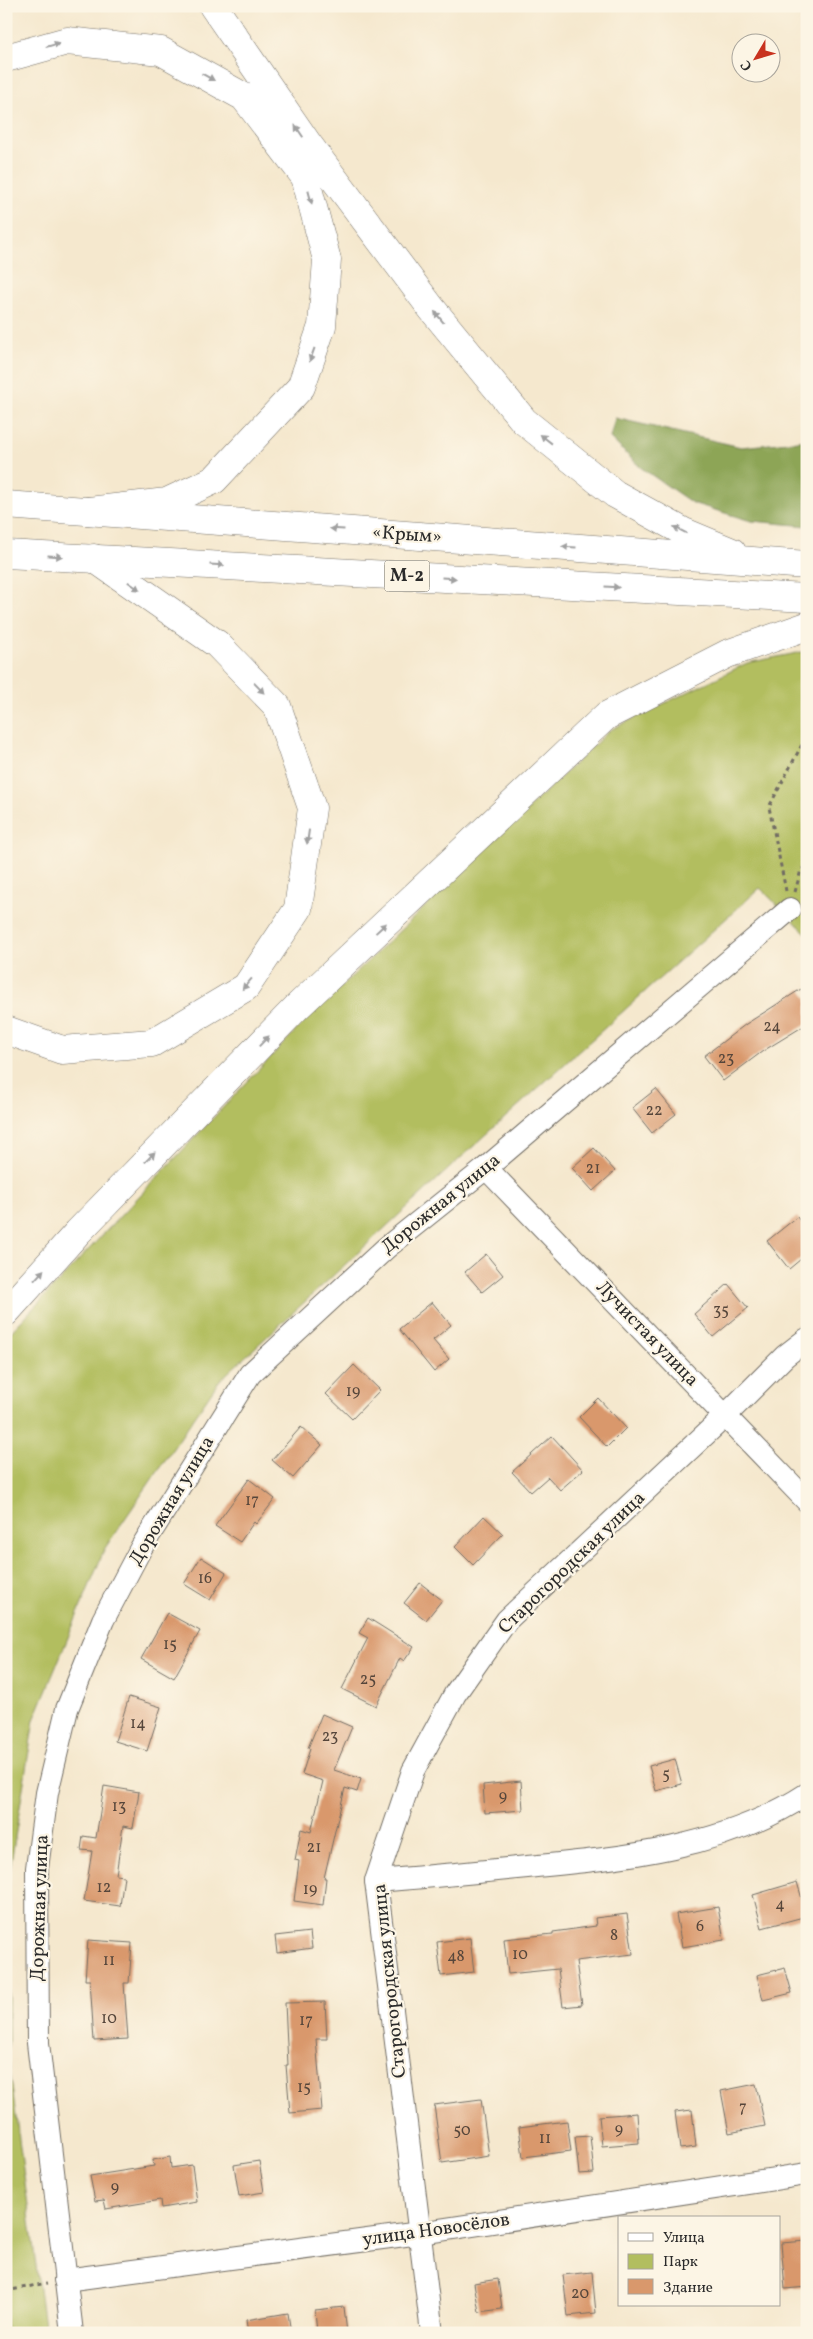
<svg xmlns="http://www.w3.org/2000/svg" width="813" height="2339" font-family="Vollkorn,serif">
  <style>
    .green { fill: #b2be5f; stroke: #6e7445 }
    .forest { fill: #8da556; stroke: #5c6840 }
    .building { fill: #d9986c }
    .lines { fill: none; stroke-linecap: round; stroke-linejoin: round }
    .minor-casing { stroke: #726d64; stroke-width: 24 }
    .major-casing { stroke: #726d64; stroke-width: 29 }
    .path { stroke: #726d64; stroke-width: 3; stroke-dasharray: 4 4; stroke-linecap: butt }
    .minor { stroke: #fff; stroke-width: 22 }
    .major { stroke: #fff; stroke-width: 28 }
    .oneway { fill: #a0a0a0 }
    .labels { text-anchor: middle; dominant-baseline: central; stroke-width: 4.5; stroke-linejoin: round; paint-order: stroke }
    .number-label { font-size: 16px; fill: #56463b }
    .shield { fill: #fcf5e5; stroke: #6a6863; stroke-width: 1 }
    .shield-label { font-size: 18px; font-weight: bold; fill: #2b2b2b }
    .street-label { font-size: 19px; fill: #2b2b2b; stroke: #fcf5e5 }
  </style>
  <rect width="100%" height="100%" fill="#fcf5e5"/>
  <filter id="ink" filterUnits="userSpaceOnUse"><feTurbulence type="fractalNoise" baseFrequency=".02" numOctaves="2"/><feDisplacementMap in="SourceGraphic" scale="10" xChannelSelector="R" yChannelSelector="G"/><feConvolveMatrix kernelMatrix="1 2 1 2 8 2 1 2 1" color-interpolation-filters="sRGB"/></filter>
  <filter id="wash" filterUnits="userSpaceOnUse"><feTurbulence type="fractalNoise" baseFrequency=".0096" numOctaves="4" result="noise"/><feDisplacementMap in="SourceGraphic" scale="20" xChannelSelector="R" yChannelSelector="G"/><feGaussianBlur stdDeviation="1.12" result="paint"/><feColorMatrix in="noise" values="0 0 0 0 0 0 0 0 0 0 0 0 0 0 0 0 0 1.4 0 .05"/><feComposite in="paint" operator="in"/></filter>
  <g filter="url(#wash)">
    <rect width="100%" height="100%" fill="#f5e8ce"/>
    <path class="green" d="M807,651V934L760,888L466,1153L219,1381L105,1548L34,1720L9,1875L8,2057L45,2333H6V1337L302,1024L610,730L747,663Z"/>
    <path class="forest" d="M615,418L741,447L807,440V526L751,521L692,503L640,467L610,438Z"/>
    <g id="blocks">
      <g class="building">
        <path d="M801,989L807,998V1024L763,1051L723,1081L704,1056L746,1024Z"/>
        <path d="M656,1089L676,1114L652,1133L632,1108Z"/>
        <path d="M594,1148L615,1171L593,1191L572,1168Z"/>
        <path d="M797,1217L807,1230V1254L789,1269L767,1241Z"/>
        <path d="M486,1254L503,1275L482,1292L465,1272Z"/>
        <path d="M728,1284L748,1308L713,1337L694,1314Z"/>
        <path d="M432,1302L451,1325L433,1340L449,1359L434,1372L399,1329Z"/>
        <path d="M354,1365L380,1390L352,1419L326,1394Z"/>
        <path d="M598,1398L626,1428L607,1447L579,1417Z"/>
        <path d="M301,1427L322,1445L293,1478L272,1460Z"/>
        <path d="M552,1436L583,1470L560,1490L548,1477L531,1492L512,1472Z"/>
        <path d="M249,1479L275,1499L256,1524L254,1522L240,1542L215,1526Z"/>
        <path d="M484,1516L503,1534L473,1565L455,1547Z"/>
        <path d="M201,1557L226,1573L210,1600L184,1584Z"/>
        <path d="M420,1583L442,1600L426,1620L404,1603Z"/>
        <path d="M167,1613L200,1631L174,1678L141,1659Z"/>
        <path d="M368,1618L414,1647L404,1661L400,1658L376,1706L342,1689L368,1638L359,1633Z"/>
        <path d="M129,1697L161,1707L147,1751L115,1741Z"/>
        <path d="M322,1714L352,1727L334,1770L361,1779L357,1792L345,1788L324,1878H326L323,1905L294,1901L299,1861L295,1860L301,1829L311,1832L323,1781L302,1774L310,1749L308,1748Z"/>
        <path d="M675,1759L682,1784L656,1791L649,1766Z"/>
        <path d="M521,1781L523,1810L485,1813L483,1785Z"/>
        <path d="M104,1786L139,1792L133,1828L123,1826L116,1875L124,1876L120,1906L84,1901L92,1851L81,1850L83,1836L96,1838Z"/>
        <path d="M797,1882L807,1916L762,1928L753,1895Z"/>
        <path d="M718,1907L724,1940L682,1947L676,1914Z"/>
        <path d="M627,1914L633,1954L576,1961L582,2005L563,2007L558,1969L508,1974L504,1939L553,1934V1932L596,1926L595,1918Z"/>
        <path d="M310,1932L312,1948L277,1953L275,1936Z"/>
        <path d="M470,1938L474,1972L441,1976L437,1942Z"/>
        <path d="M88,1940L132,1943L129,1983H124L128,2039L94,2041L90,1980H85Z"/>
        <path d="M785,1968L792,1993L763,2000L757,1975Z"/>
        <path d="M325,2002L327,2039H316L322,2110L290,2113L286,2065H288L285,2003Z"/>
        <path d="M756,2084L765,2126L729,2133L721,2091Z"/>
        <path d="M481,2099L489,2156L442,2163L434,2105Z"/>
        <path d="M692,2110L696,2147L680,2149L675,2112Z"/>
        <path d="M637,2113L639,2143L602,2146L599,2116Z"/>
        <path d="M567,2121L571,2151L523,2157L519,2127Z"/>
        <path d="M590,2136L594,2173L579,2174L575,2137Z"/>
        <path d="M170,2157L171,2168L192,2165L197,2202L161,2208L160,2200L106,2209L104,2200L95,2201L90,2176L154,2166L153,2160Z"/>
        <path d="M259,2161L264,2192L239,2196L234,2165Z"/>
        <path d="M807,2241V2287L785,2289L781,2243Z"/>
        <path d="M592,2272L596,2313L568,2316L563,2275Z"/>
        <path d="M498,2279L502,2309L479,2312L474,2283Z"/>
        <path d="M344,2307L347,2333H317L315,2310Z"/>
        <path d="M288,2313L291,2333H248L246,2320Z"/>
      </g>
    </g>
  </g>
  <g filter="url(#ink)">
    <use href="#blocks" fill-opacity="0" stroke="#726d64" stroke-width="1"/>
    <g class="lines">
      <defs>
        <g id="minor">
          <path d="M486,1168L807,1501"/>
          <path d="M376,1881C427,1877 477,1872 527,1867C623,1858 725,1848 807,1794"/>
          <path d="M65,2280L420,2233L807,2174"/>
          <path d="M72,2333L38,2043L37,1868L47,1793L67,1709L103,1620L141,1548L250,1374L386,1248L486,1168L790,909"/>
          <path d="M432,2333L376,1881L413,1771L455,1694L507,1620L726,1415L785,1356L807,1339"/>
        </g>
        <g id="major">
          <path d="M213,6L308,144L432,309L524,421L615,494L684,532L732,552"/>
          <path d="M6,58L67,41L161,51L244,97L305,177L327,260L322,326L301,387L214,480L167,502L89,511"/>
          <path d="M6,505L807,565"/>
          <path d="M6,554L807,598"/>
          <path d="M6,1030L62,1050L152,1043L246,987L298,909L312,808L277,706L217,644L94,558"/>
          <path d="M6,1312L78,1232L297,1007L606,716L727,654L807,626"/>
        </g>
      </defs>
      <use href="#minor" class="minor-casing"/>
      <use href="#major" class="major-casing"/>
      <g class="path">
        <path d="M786,891L769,807L807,735"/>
        <path d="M795,892L801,870L807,865"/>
        <path d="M6,2291L47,2283"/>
      </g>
      <use href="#minor" class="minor"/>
      <use href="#major" class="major"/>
    </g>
    <defs><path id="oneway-solid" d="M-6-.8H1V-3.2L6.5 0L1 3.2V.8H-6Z" transform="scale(1.25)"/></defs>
    <g class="oneway">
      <use href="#oneway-solid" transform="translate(53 45) rotate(-16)"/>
      <use href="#oneway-solid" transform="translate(208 77) rotate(29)"/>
      <use href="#oneway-solid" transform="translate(299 131) rotate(-124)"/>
      <use href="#oneway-solid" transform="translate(310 197) rotate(75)"/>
      <use href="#oneway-solid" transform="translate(439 317) rotate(-129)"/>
      <use href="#oneway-solid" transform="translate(312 355) rotate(110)"/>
      <use href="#oneway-solid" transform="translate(546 439) rotate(-142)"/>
      <use href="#oneway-solid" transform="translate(337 529) rotate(-176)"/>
      <use href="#oneway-solid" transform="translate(680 530) rotate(-153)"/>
      <use href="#oneway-solid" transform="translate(569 547) rotate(-176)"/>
      <use href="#oneway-solid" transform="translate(55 556) rotate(3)"/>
      <use href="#oneway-solid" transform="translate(217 565) rotate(3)"/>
      <use href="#oneway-solid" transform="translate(449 578) rotate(3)"/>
      <use href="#oneway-solid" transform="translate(134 586) rotate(35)"/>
      <use href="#oneway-solid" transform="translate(612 587) rotate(3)"/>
      <use href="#oneway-solid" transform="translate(259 688) rotate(46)"/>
      <use href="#oneway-solid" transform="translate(308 837) rotate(98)"/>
      <use href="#oneway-solid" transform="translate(381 928) rotate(-43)"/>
      <use href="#oneway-solid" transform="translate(247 984) rotate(131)"/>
      <use href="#oneway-solid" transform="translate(264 1041) rotate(-46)"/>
      <use href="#oneway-solid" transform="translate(150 1157) rotate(-46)"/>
      <use href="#oneway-solid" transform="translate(39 1275) rotate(-48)"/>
    </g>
  </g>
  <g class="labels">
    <g class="number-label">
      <text x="772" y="1027">24</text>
      <text x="726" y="1059">23</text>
      <text x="654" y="1111">22</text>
      <text x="593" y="1169">21</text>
      <text x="721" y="1311">35</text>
      <text x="353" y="1392">19</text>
      <text x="252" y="1501">17</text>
      <text x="205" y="1579">16</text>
      <text x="170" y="1645">15</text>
      <text x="368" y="1680">25</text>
      <text x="138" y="1724">14</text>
      <text x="330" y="1737">23</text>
      <text x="666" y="1775">5</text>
      <text x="503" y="1797">9</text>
      <text x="119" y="1807">13</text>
      <text x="314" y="1848">21</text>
      <text x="104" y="1888">12</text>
      <text x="310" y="1890">19</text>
      <text x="780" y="1905">4</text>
      <text x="700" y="1927">6</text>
      <text x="614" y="1936">8</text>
      <text x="520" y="1955">10</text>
      <text x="456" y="1957">48</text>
      <text x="109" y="1961">11</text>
      <text x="109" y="2019">10</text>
      <text x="306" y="2021">17</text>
      <text x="304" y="2088">15</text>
      <text x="743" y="2108">7</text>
      <text x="619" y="2130">9</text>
      <text x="462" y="2131">50</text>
      <text x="545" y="2139">11</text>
      <text x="115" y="2188">9</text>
      <text x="580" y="2294">20</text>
    </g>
    <rect class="shield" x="384.5" y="560.5" width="45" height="31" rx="4"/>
    <g class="shield-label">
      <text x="407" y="576">М-2</text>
    </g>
    <g class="street-label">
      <text transform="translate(407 535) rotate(4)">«Крым»</text>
      <text transform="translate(441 1204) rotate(-39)">Дорожная улица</text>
      <text transform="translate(647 1334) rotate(46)">Лучистая улица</text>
      <text transform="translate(172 1501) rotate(-59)">Дорожная улица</text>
      <text transform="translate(572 1563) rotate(-44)">Старогородская улица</text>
      <text transform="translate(40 1908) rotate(-88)">Дорожная улица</text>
      <text transform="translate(390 1981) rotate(-96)">Старогородская улица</text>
      <text transform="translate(436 2230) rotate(-8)">улица Новосёлов</text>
    </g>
  </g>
  <rect width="813" height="2339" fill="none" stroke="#fcf5e5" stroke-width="25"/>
  <rect x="618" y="2216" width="162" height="90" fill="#fcf5e5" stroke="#a8a49b"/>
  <rect x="628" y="2233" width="25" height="8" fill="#ffffff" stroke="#a8a49b"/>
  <text x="663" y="2242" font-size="15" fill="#2b2b2b">Улица</text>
  <rect x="628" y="2254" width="25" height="15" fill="#b2be5f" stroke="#a8a49b"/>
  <text x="663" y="2266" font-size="15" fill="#2b2b2b">Парк</text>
  <rect x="628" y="2279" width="25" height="15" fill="#d9986c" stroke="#a8a49b"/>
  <text x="663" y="2292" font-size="15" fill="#2b2b2b">Здание</text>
  <g transform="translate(756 58) rotate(232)"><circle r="24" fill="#fcf5e5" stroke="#a8a49b"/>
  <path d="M0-4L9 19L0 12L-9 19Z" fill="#c8321e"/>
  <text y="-8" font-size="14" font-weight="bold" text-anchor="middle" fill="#2b2b2b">С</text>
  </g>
</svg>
